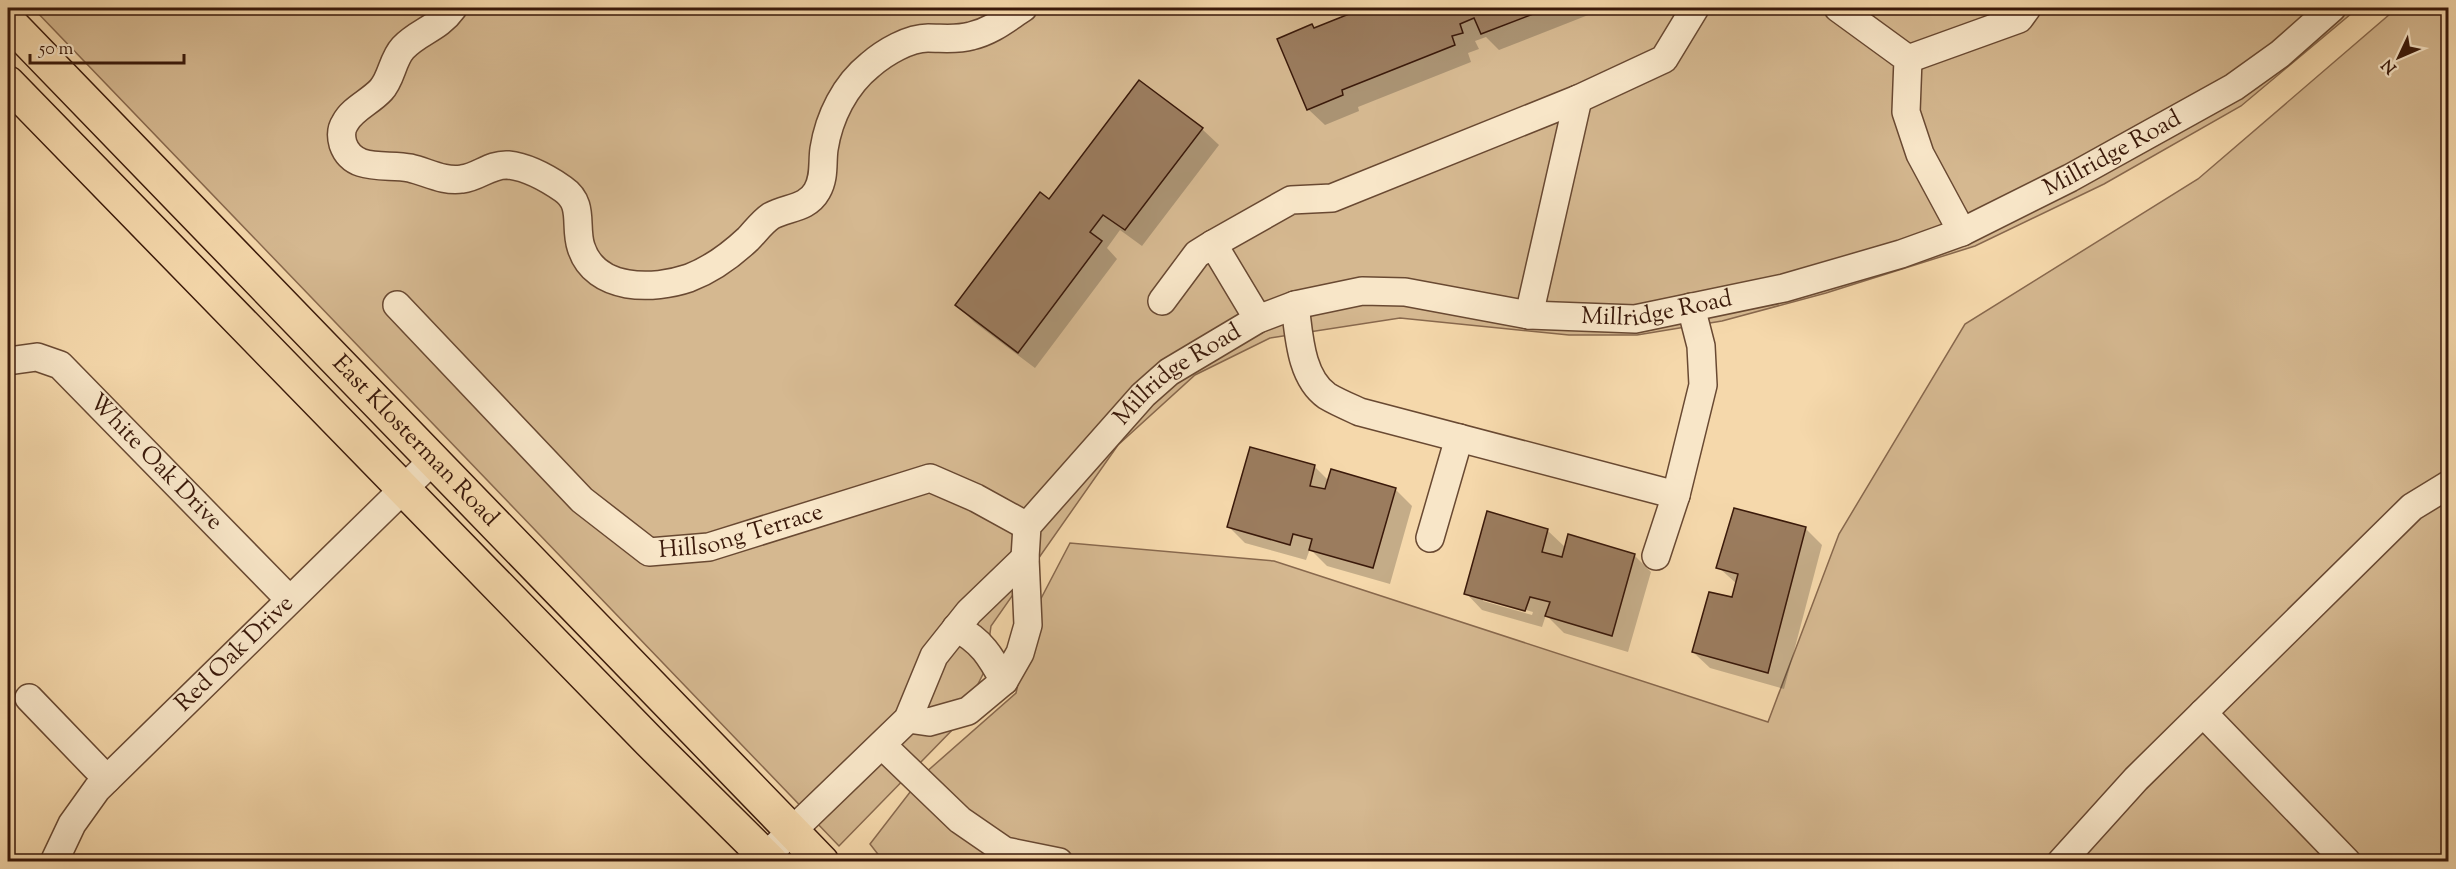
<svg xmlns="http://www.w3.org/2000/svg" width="2456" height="869" font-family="'Sorts Mill Goudy',serif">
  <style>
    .green { fill: #d5b890; stroke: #88684d; stroke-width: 1.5 }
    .shadow { fill: #0003; fill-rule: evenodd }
    .building { fill: #9b7c5e; stroke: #3a190a; stroke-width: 1.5 }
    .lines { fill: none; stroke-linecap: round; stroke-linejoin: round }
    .minor-casing { stroke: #694932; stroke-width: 30 }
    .major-casing { stroke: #3a190a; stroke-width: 36 }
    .minor { stroke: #f8e6c8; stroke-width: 27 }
    .major { stroke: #f5d8ab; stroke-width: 33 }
    .labels { text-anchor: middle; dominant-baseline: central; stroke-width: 5; stroke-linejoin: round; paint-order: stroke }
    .street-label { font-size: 24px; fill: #3a190a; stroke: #f8e6c8 }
  </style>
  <rect width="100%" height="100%" fill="#f5d8ab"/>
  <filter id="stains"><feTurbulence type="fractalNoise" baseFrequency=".00333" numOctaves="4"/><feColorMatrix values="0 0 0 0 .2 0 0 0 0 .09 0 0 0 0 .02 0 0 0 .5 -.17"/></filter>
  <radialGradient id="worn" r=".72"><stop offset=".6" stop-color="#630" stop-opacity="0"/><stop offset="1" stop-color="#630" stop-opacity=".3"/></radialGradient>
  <g class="green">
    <path d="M33,8H2358L2241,106L2104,184L1975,246L1826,293L1722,321L1637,335H1569L1400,318L1270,338L1195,375L1118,445L991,626L985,670L958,724L839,846Z"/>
    <path d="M2397,8H2448V861L884,862L870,844L924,774L1016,693L1035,610L1070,543L1274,561L1768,722L1839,534L1965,324L2198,179Z"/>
  </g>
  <g class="shadow">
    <path d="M1368,8H1606L1499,50L1486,37L1475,41L1479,49L1468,53L1471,62L1358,107L1359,111L1325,125L1308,109L1315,29Z"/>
    <path d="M1950,8H1966L1960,15Z"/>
    <path d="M1202,129L1219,145L1142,246L1120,230L1107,248L1117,259L1035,368L974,322L957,305L1050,201Z"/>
    <path d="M1314,466L1329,481L1395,489L1412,506L1390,584L1327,566L1310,549L1306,560L1245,543L1229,527Z"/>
    <path d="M1735,510L1806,529L1822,545L1784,689L1710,668L1693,652L1733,599L1737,584L1718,567Z"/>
    <path d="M1547,530L1566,548L1634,555L1651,572L1628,652L1564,633L1546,615L1542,627L1482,610L1466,593ZM1483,598L1533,612L1532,615L1483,601Z"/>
  </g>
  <g class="building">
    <path d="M1364,8H1549L1481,34L1474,18L1460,24L1463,33L1452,36L1455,45L1342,90L1343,95L1307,110L1277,39L1312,24L1314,28Z"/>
    <path d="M1139,80L1203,128L1125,230L1103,215L1090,232L1102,241L1018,353L955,305L1040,192L1049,199Z"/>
    <path d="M1250,447L1315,465L1310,486L1325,489L1331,469L1396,488L1373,568L1309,550L1312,539L1293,534L1290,545L1227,527Z"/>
    <path d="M1734,508L1806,527L1768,673L1692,652L1709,592L1732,597L1738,574L1716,568Z"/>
    <path d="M1487,511L1548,529L1542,552L1562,557L1568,534L1635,554L1612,636L1545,616L1550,602L1530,597L1525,611L1464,594Z"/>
  </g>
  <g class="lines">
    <defs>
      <g id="minor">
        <path d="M453,8C438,29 419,31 403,48C392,60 392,78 381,90C370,102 352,109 345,123C341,129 341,137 343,144C353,173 387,163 410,168C427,172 444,182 462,179C479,177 490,164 508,165C527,167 547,178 563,189C585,204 574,226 581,247C595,292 654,290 689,278C710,270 731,255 748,239C755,232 762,222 771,216C787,207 807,209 817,191C825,177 822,163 824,149C829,117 845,85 870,65C885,52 909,38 928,38C943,38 957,40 971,36C992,31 1006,19 1023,8"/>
        <path d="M1838,8L1908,59L1906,112L1920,154L1962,232"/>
        <path d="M1908,59L2019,19L2027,8"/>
        <path d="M1213,244L1291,200L1332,198L1578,99L1664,59L1695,8"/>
        <path d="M1162,301L1197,254L1213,244L1258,319"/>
        <path id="s1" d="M397,305L582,500L649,552L709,547L930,478L976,498L1027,526"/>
        <path d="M1295,305C1299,334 1300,377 1327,396C1337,402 1349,407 1360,412L1676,495L1703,385L1701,346L1691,307"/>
        <path d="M1529,315L1578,99"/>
        <path id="s2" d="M8,361L37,357L60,365L289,599"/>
        <path d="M1430,538L1459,438"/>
        <path d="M1656,556L1676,495"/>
        <path d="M956,628C981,640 991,657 1004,681"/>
        <path d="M29,698L107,779"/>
        <path d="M2203,713L2347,862"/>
        <path id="s3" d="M908,719L929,722L968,711L1004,681L1020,653L1028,625L1025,558L1027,526L1143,395L1169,372L1258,319L1295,305L1362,291L1405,292L1529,315L1635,319L1784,288L1901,254L1962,232L2070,178L2234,87L2280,54L2332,8"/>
        <path d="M882,745L960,820L1005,851L1059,862"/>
        <path d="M766,856L908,719L934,656L969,612L1025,558"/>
        <path id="s4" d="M54,862L72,824L97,789L432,461"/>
        <path d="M2061,862L2136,779L2412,507L2448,485"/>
      </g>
      <g id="major">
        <path id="s5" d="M8,21L822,862"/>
        <path d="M8,83L650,742L771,862"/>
      </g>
    </defs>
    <use href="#minor" class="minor-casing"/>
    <use href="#major" class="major-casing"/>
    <use href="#minor" class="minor"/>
    <use href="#major" class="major"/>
  </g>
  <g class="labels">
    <g class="street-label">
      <text stroke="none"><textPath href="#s3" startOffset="1474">Millridge Road</textPath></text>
      <text stroke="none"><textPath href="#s3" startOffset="988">Millridge Road</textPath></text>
      <text stroke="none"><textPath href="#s3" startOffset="484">Millridge Road</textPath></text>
      <text stroke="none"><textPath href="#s5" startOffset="585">East Klosterman Road</textPath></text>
      <text stroke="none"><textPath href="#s2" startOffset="190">White Oak Drive</textPath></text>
      <text stroke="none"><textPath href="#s1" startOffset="448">Hillsong Terrace</textPath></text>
      <text stroke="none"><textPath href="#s4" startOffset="278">Red Oak Drive</textPath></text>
    </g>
  </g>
  <rect width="2456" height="869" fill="none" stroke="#f5d8ab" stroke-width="30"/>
  <rect x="9" y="9" width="2438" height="851" fill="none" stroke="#3a190a" stroke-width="3"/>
  <rect x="15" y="15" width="2426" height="839" fill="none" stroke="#3a190a" stroke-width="1.5"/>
  <g transform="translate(2399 57) rotate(226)" stroke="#f8e6c8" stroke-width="4.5" paint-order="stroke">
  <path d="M0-4.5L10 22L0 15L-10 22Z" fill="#3a190a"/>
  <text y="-9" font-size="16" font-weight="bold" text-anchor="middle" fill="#3a190a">N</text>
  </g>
  <path d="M30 54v9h154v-9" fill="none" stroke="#3a190a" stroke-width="3"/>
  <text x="39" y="54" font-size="18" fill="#3a190a" stroke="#f8e6c8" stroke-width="4.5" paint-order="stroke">50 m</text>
  <rect width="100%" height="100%" filter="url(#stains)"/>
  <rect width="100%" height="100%" fill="url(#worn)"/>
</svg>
